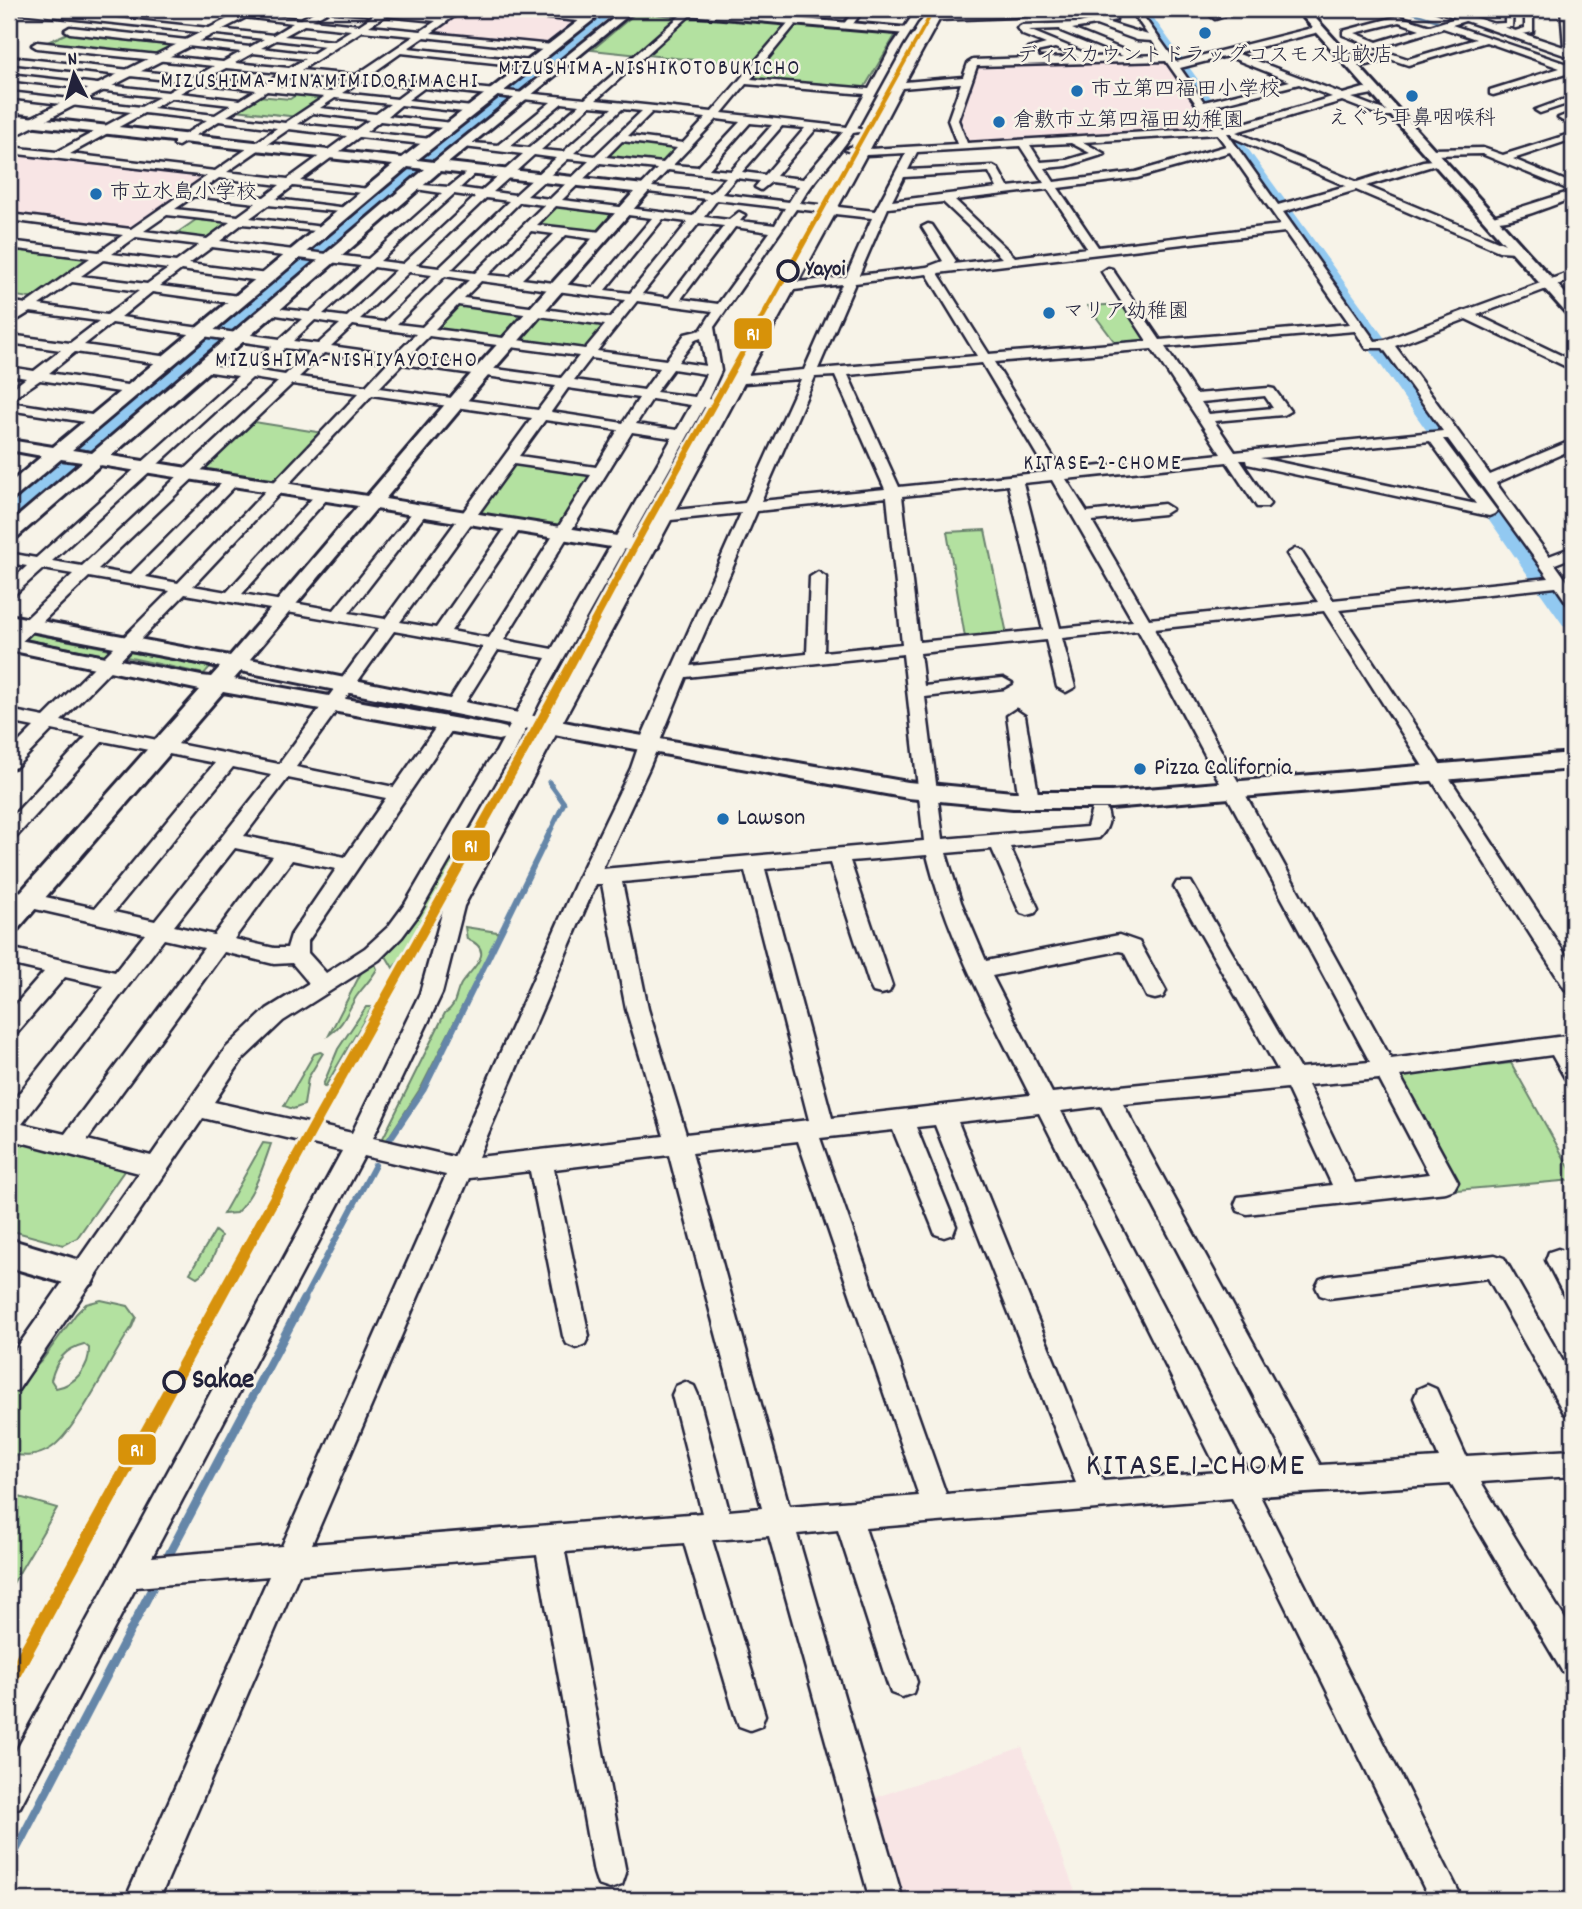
<svg xmlns="http://www.w3.org/2000/svg" width="1582" height="1909" font-family="Dekko,'Klee One',sans-serif">
  <style>
    .built { fill: #f8e5e5 }
    .green { fill: #b3e1a0; stroke: #6a826e; stroke-width: 2; fill-rule: evenodd }
    .lines { fill: none; stroke-linecap: round; stroke-linejoin: round }
    .stream-far4 { stroke: #6586a8; stroke-width: 2.5 }
    .stream-far3 { stroke: #6586a8; stroke-width: 3.5 }
    .stream-far2 { stroke: #6586a8; stroke-width: 5 }
    .stream-far1 { stroke: #6586a8; stroke-width: 6 }
    .stream { stroke: #6586a8; stroke-width: 9 }
    .river { fill: #92c9f1; fill-rule: evenodd }
    .minor-casing { stroke: #22223b; stroke-width: 5 }
    .tertiary-casing { stroke: #22223b; stroke-width: 6 }
    .secondary-casing { stroke: #22223b; stroke-width: 5 }
    .minor { fill: #f7f3e8; fill-rule: evenodd }
    .tertiary { fill: #f7f3e8; fill-rule: evenodd }
    .secondary { fill: #f7f3e8; fill-rule: evenodd }
    .rail-1-casing { stroke: #f7f3e8; stroke-width: 6 }
    .rail-1 { fill: #d79209; fill-rule: evenodd }
    .poi-dot { fill: #1f6fb2; stroke: #f7f3e8; stroke-width: 2.5 }
    .stop-dot { fill: #f7f3e8; stroke: #22223b; stroke-width: 3.5 }
    .labels { text-anchor: middle; dominant-baseline: central; stroke-width: 5; stroke-linejoin: round; paint-order: stroke }
    .far-poi-label { font-size: 21px; fill: #22223b; stroke: #f7f3e8; text-anchor: start }
    .far-neighbourhood-label { font-size: 21px; letter-spacing: 2px; fill: #22223b; stroke: #f7f3e8 }
    .far-stop-label { font-size: 21px; font-weight: bold; fill: #22223b; stroke: #f7f3e8; text-anchor: start }
    .poi-label { font-size: 24px; fill: #22223b; stroke: #f7f3e8; text-anchor: start }
    .near-stop-label { font-size: 28px; font-weight: bold; fill: #22223b; stroke: #f7f3e8; text-anchor: start }
    .near-neighbourhood-label { font-size: 32px; letter-spacing: 2px; fill: #22223b; stroke: #f7f3e8 }
    .line-badge { stroke: #f7f3e8; stroke-width: 2.5 }
    .badge-label { font-size: 19px; text-anchor: middle; font-weight: bold; fill: #fff }
  </style>
  <rect width="100%" height="100%" fill="#f7f3e8"/>
  <filter id="ink" filterUnits="userSpaceOnUse"><feTurbulence type="fractalNoise" baseFrequency=".0143" numOctaves="2"/><feDisplacementMap in="SourceGraphic" scale="14" xChannelSelector="R" yChannelSelector="G"/><feConvolveMatrix kernelMatrix="1 2 1 2 8 2 1 2 1" color-interpolation-filters="sRGB"/></filter>
  <g filter="url(#ink)">
    <g class="built">
      <path d="M464,9H476L579,19L545,45L426,34Z"/>
      <path d="M1165,58L1213,128L965,144L956,123L976,64Z"/>
      <path d="M9,152L212,175L135,228L130,229L9,214Z"/>
      <path d="M1022,1747L1078,1900H898L868,1800Z"/>
    </g>
    <g class="green">
      <path d="M642,11L681,16L639,55L592,50L637,12Z"/>
      <path d="M695,16L780,24L785,26L749,66L647,55L687,17Z"/>
      <path d="M798,25L896,34L863,90L748,80L792,26Z"/>
      <path d="M72,31L175,44L148,57L43,44Z"/>
      <path d="M299,93L328,96L298,117L236,110L258,96L290,99Z"/>
      <path d="M622,140L678,146L659,165L601,158Z"/>
      <path d="M555,204L615,212L596,233L533,226Z"/>
      <path d="M200,217L234,221L209,239L174,235Z"/>
      <path d="M25,247L96,256L36,299L9,295V258Z"/>
      <path d="M458,303L525,313L500,340L432,330Z"/>
      <path d="M1125,304L1150,340L1146,343L1117,345L1088,306Z"/>
      <path d="M540,315L607,323L585,351L516,342Z"/>
      <path d="M248,421L323,433L274,482L196,470Z"/>
      <path d="M514,461L593,474L558,528L475,514Z"/>
      <path d="M985,530L1007,634L965,637L947,532Z"/>
      <path d="M30,633L115,650L109,656L24,639Z"/>
      <path d="M130,652L210,667L204,674L122,656Z"/>
      <path d="M472,826H476L406,952L393,968L386,956L388,952L427,901L444,867Z"/>
      <path d="M465,927L497,932L498,936L422,1086L385,1143L381,1142L445,1013C458,1004 454,996 461,984C470,970 498,951 467,939Z"/>
      <path d="M368,964H375L377,969C371,980 363,987 356,997C347,1012 344,1025 329,1035L362,971Z"/>
      <path d="M366,1007H372L325,1087L323,1085L338,1049Z"/>
      <path d="M320,1052L323,1053L308,1078L304,1105L293,1109L284,1106L314,1054Z"/>
      <path d="M1511,1063L1573,1174V1180L1457,1190L1400,1076Z"/>
      <path d="M9,1137L126,1168L77,1238L63,1245L9,1230Z"/>
      <path d="M263,1143L271,1144C262,1169 255,1194 236,1213L223,1214Z"/>
      <path d="M215,1231L221,1236C217,1249 209,1271 197,1277L190,1273Z"/>
      <path d="M101,1300L128,1306L136,1317L132,1327C112,1355 76,1432 51,1448C37,1457 25,1457 9,1454V1396L42,1360L76,1314L86,1304ZM84,1344L89,1348C90,1367 75,1385 56,1388L51,1380C56,1361 64,1349 84,1344Z"/>
      <path d="M9,1494L57,1508L9,1590Z"/>
    </g>
    <g class="lines">
      <g class="stream-far4">
        <path d="M1402,9L1450,25"/>
        <path d="M1500,26L1573,50"/>
        <path d="M372,209L617,9"/>
      </g>
      <path class="stream-far3" d="M50,480L374,207"/>
      <g class="stream-far2">
        <path d="M9,515L52,479"/>
        <path d="M548,836L564,803L549,782"/>
      </g>
      <g class="stream-far1">
        <path d="M388,1142L424,1089L549,834"/>
        <path d="M303,1301L375,1165"/>
      </g>
      <g class="stream">
        <path d="M165,1562L304,1299"/>
        <path d="M9,1863L155,1583"/>
      </g>
      <g class="river">
        <path d="M602,9H619L432,163L18,514L9,516V495L418,155Z"/>
        <path d="M1131,9H1147L1573,599V628L1563,625Z"/>
      </g>
      <defs>
        <g id="minor">
          <path d="M9,9H33L273,35L293,23L178,9H205L301,19L320,9H394L392,12L443,16L454,9H464L431,33L552,45L557,48L552,51L424,37L408,48L531,61L536,64L531,67L401,53L367,77L585,99L688,9H697L596,100L712,112L800,9H808L751,79L869,89L892,46L911,18L921,9H930L917,22L902,46L857,128L865,131L853,133C837,158 815,177 800,203L828,206L856,154L845,150L850,147L860,148L936,9H944L942,14L1076,9L1014,17L939,20L905,82L963,77L968,63L973,60L1030,58L1028,49L1046,44L1023,35L1017,28L1022,25L1079,23L1113,15L1116,16V20L1106,22L1148,35L1130,9H1138L1176,62L1320,26L1323,27V31L1236,53L1343,94L1364,88L1378,89V93L1352,98L1386,111L1401,112V116H1381L1342,101L1236,132L1357,182L1423,161L1442,159V163L1366,186L1505,244H1517L1523,248L1517,252L1499,251L1356,190L1283,212L1375,341L1385,340L1573,271V279L1477,315L1573,361V370L1466,319L1395,346L1490,475L1573,440V449L1496,483L1549,556L1573,547V557L1555,564L1573,589V605L1567,603L1556,587L1339,610L1573,966V991L1565,989L1324,611L1154,629L1391,1059L1573,1035V1081L1565,1078L1552,1055L1400,1076L1458,1182L1454,1189L1446,1192L1247,1214L1238,1211L1235,1204L1238,1197L1332,1185L1287,1088L1123,1104L1320,1465L1439,1458L1414,1398L1418,1389L1427,1385L1436,1389L1466,1456L1573,1450V1476L1481,1482L1573,1632V1675L1562,1671L1451,1484L1260,1496L1463,1900H1430L1232,1498L865,1528L917,1682L913,1693L902,1697L891,1693L887,1682L838,1530L797,1534L903,1900H870L769,1536L712,1540L765,1715L761,1726L750,1730L739,1726L735,1715L684,1543L565,1552L626,1873L622,1885L610,1889L598,1885L594,1873L537,1555L299,1574L159,1900H125L269,1576L136,1587L20,1807L9,1812V1764L342,1151L203,1118L18,1390L9,1393V1359L139,1173L9,1139V1106L104,986L65,977L17,1033L9,1035V1012L44,972L9,964V948L115,972L145,934L9,903V889L95,908L215,763L103,741L16,837L9,839V820L86,737L52,730L16,767L9,769V752L34,727L9,722V710L44,717L170,591L89,577L15,648L9,649V635L73,574L43,569L15,594L9,596V583L27,566L9,563V553L36,558L238,376L197,370V364L246,369L272,346L112,323L84,345L168,357L175,361L168,365L75,352L49,373L133,386L140,390L133,394L40,380L9,401V391L26,378L9,375V367L34,371L61,350L9,343V335L70,343L99,321L30,312L9,325V315L16,310L9,309V301L26,304L90,258L9,248V241L99,252L123,235L9,220V214L131,229L207,176L9,153V147L57,152L131,112L9,98V92L141,107L159,97L9,80V74L168,92L186,82L9,63V57L195,77L214,66L37,48L32,45L37,42L223,62L241,52L70,33L65,30L70,27L250,47L264,39L11,12ZM330,10L334,12L374,15L359,25L312,20ZM385,16L436,21L421,31L369,26ZM304,25L351,30L333,41L284,36ZM1096,25L1137,40L1152,41L1162,55L1132,56L1131,53L1072,29ZM1060,29L1061,31L1123,56L1094,57L1029,30ZM362,31L414,36L356,75L301,70ZM276,40L325,46L312,54L261,48ZM1055,48L1079,57L1039,58L1036,52ZM253,53L305,59L289,68L235,63ZM1227,56L1290,81L1204,102L1180,68ZM1166,61L1213,128L967,143L958,120L977,66ZM226,68L281,73L264,85L207,78ZM293,75L348,80L331,92L275,86ZM359,82L413,87L397,99L342,93ZM198,83L256,90L240,100L180,93ZM961,83L948,120L957,144L870,149L902,88ZM746,84L865,94L847,127L722,113ZM1299,84L1332,97L1231,127H1223L1208,107ZM424,88L551,102L498,145L460,142L459,144L464,147L523,154L481,191L460,188L480,169L475,166L449,187L409,184V188L442,193L368,259L220,241L242,224L327,232V228L323,227L250,218L268,205L351,213V209L347,208L276,199L293,186L373,194L375,192L369,189L300,181L359,137L431,145L436,142L431,139L366,132L380,121L452,129L457,126L452,123L388,116L401,105L472,113L477,110L472,107L408,100ZM267,91L324,97L285,123L227,116ZM171,98L231,105L215,115L153,108ZM335,98L390,104L376,114L320,108ZM562,103L579,105L529,148L510,146ZM590,106L612,108L563,152L541,150ZM622,109L642,111L595,156L574,153ZM652,112L706,118L683,143L628,136ZM144,113L207,120L174,141V145L178,146L219,121L277,128L215,171L70,154ZM313,113L369,120L355,130L297,124ZM717,119L740,122L698,167L673,165ZM750,123L772,125L731,171L709,169ZM782,126L805,128L765,175L742,172ZM289,129L347,136L288,179L227,172ZM816,129L843,132L803,179L776,176ZM1227,133H1232V137L1346,186L1278,205ZM1217,134L1226,146L1136,172L1054,182L1045,168L1067,166L1105,154L1083,142ZM622,141L677,148L663,163L606,157ZM1071,143L1090,153L1067,160L1041,162L1030,145ZM1020,146L1044,183L1008,187L998,169L993,166L908,170L917,152ZM1230,152L1281,225L1098,247L1058,188L1137,178ZM906,153L875,211L838,207L866,155ZM534,155L556,158L515,195L493,192ZM568,159L589,161L550,199L527,196ZM600,163L657,169L640,187V191L706,199L693,216L562,200ZM668,170L726,177L711,193L652,187ZM989,172L997,188L892,201L904,177ZM219,178L280,185L264,197L202,190ZM736,178L760,181L755,187L761,190L771,182L799,186L789,202L722,194ZM1048,189L1087,248L1015,257L955,200ZM454,194L475,197L403,264L380,261ZM194,196L256,203L238,216L175,209ZM486,198L509,201L439,268L416,265ZM717,200L785,208L775,225L740,221L745,215L739,212L729,220L704,217ZM520,202L544,205L475,273L451,270ZM943,202L1002,258L954,264L956,261L932,225L928,224L922,227L943,261L927,267L859,275L888,208ZM556,206L652,218L593,288L522,279L566,235L601,240L607,236L601,232L537,225ZM796,209L824,212L720,402L708,399L721,371L714,327ZM835,214L872,218L846,277L798,282ZM167,215L230,222L207,239L144,231ZM663,219L688,222L630,293L605,290ZM699,223L724,226L669,298L642,294ZM735,227L770,232L718,304L681,299ZM531,231L554,234L510,277L488,275ZM1285,232L1350,324L1160,340L1112,269L1108,268L1102,272L1147,341L989,354L938,273ZM136,237L199,245L176,262L112,254ZM212,247L361,266L310,312L264,307V313L302,319L280,339L121,317L152,292L239,304L245,300L239,296L160,286L181,270L267,282L273,278L267,274L189,264ZM103,260L168,269L147,284L81,276ZM374,267L396,270L347,317L323,314ZM409,272L432,275L384,322L360,319ZM927,274L977,356L818,369L855,283ZM445,276L469,280L422,327L397,324ZM481,281L625,300L610,318L464,298ZM72,282L139,291L107,315L39,305ZM842,284L804,370L748,375L794,290ZM637,301L713,311L701,330L685,334L666,360L597,351ZM458,305L605,325L585,349L435,329ZM315,320L340,324L318,344L293,341ZM353,325L416,334L395,355L331,346ZM1355,331L1366,348H1383L1443,431L1235,452L1214,421L1283,415L1290,411L1274,389L1269,388L1196,394L1165,347ZM429,336L579,356L561,378L408,357ZM701,338L706,366L678,362L695,340ZM285,348L310,351L285,375L260,371ZM1152,349L1221,454L1061,470L994,362ZM324,353L388,362L366,386L299,377ZM591,358L660,368L644,390L574,380ZM982,363L1047,472L899,487L848,375ZM402,364L556,386L538,410L379,388ZM673,369L706,374L695,397L656,392ZM835,376L885,489L761,501L815,377ZM252,378L278,382L82,566L52,561ZM801,379L745,503L676,510L744,383ZM292,384L359,393L178,583L146,577L237,484L239,481L237,478H227L130,575L98,569ZM568,388L639,398L623,423L551,412ZM372,395L532,418L385,619L349,613L425,515L428,512L425,509H415L334,610L242,594L327,499L330,496L327,493H317L227,592L193,586ZM1265,396L1273,408L1209,414L1201,402ZM652,399L691,405L677,430L636,424ZM704,407H717L444,906L420,993L352,1133L214,1102L242,1060L283,1021L379,960L402,937L419,914L504,766L513,755L539,702ZM545,420L618,430L596,467L519,456ZM632,432L672,438L552,649L504,640ZM1443,439H1448L1549,578L1333,600L1301,551L1295,549L1287,554L1318,602L1149,619L1092,521L1164,514L1172,509L1164,504L1087,512L1066,479L1227,462L1257,507H1267L1270,504L1240,460H1246L1247,464L1252,465L1489,516L1494,514L1497,511ZM1430,441L1476,504L1260,458ZM514,464L591,475L489,638L451,631L522,526L514,521L509,523L436,628L400,622ZM1052,480L1133,621L1060,628L1023,483ZM1008,485L1043,630L919,642L902,496ZM887,497L902,644L824,652L826,577L818,572L810,577L807,654L690,666L757,511ZM741,513L642,736L631,768L578,878L454,1157L373,1138L442,993L464,906L671,520ZM185,594L379,628L279,764L61,721ZM1138,630L1370,1062L1299,1068L1191,882H1177L1174,887L1278,1070L1052,1093L992,976L1119,951L1124,952L1147,997L1155,999L1163,997L1166,991L1139,942L1119,935L986,961L961,902L946,853L992,849L1018,908L1021,913L1028,915L1035,913L1038,908L1010,847L1099,838C1107,830 1112,820 1106,809H1092L1087,827L943,839L925,697L1003,688L1012,683L1003,678L924,686L920,653L1046,640L1057,687L1066,692L1075,687L1062,638ZM394,631L483,647L445,707L454,713L460,711L498,650L546,658L496,752L488,762L405,904L388,927L365,948L326,973L308,953V941L456,724L447,718L441,720L394,787L296,767ZM903,654L924,841L602,869L649,768L686,677ZM233,767L271,775L155,921L114,912ZM288,778L386,798L345,857L244,836ZM235,848L273,856L214,935L174,926ZM927,855C948,940 991,1017 1030,1095L832,1118L765,869L830,863L870,986L873,992L881,994L889,992L892,986L850,861ZM292,860L336,869L291,935L287,948H274L234,939ZM745,871L809,1120L686,1134L648,1009L622,882ZM596,884H602L626,1009L664,1136L478,1157ZM164,939L204,948L65,1134L22,1124ZM224,952L274,964L292,963L309,983L267,1009L226,1048L151,1156L87,1140ZM1379,1079L1429,1174L1355,1183L1308,1085ZM1101,1106L1291,1467L1247,1470L1061,1111ZM1039,1113L1219,1472L1103,1481L958,1122ZM935,1125L1076,1483L946,1494L820,1138L893,1130L932,1226L935,1234L944,1237L953,1234L956,1226L916,1127ZM798,1141L919,1496L789,1506L692,1153ZM669,1155L762,1508L729,1511L698,1395L694,1386L685,1382L676,1386L672,1395L702,1513L312,1544L469,1178L530,1171L563,1336L567,1344L576,1348L585,1344L589,1336L554,1169ZM364,1156L446,1175L282,1546L152,1557Z"/>
          <path d="M480,9L589,16L593,19L589,22L484,12Z"/>
          <path d="M744,9H753L744,19H738L737,17Z"/>
          <path d="M856,9H864L850,28H844L842,26Z"/>
          <path d="M1233,9H1247L1215,19L1211,16Z"/>
          <path d="M1505,9H1513L1512,27L1487,28V24L1505,23Z"/>
          <path d="M1561,9H1569L1573,43L1572,49L1561,53L1556,50L1564,46Z"/>
          <path d="M1529,14L1533,17V32L1512,36V32L1525,28V17Z"/>
          <path d="M1465,15L1468,16V20L1452,25L1573,66V72L1493,95L1490,94V90L1560,68L1486,42L1408,65L1390,59L1367,65H1350L1345,62L1390,53L1408,59L1476,39L1443,28L1377,48L1343,35V31L1399,16L1430,26ZM1399,22L1420,29L1377,42L1355,33Z"/>
          <path d="M1573,96V102L1540,113L1535,110Z"/>
          <path d="M1573,112V118L1563,121L1558,118Z"/>
          <path d="M1573,133V139L1513,159L1573,184V198C1555,204 1499,229 1484,219L1572,191L1482,154L1430,155L1425,152L1430,149L1483,148L1503,155Z"/>
          <path d="M9,402L98,416L105,420L98,424L9,410Z"/>
          <path d="M1016,710L1025,716L1039,800L1036,805H1022L1019,800L1007,716Z"/>
          <path d="M1558,1249L1567,1252L1573,1264V1298L1564,1295L1546,1260L1549,1252Z"/>
          <path d="M1495,1255L1504,1258L1573,1379V1417L1564,1413L1488,1278L1329,1298L1320,1295L1316,1287L1320,1279L1329,1276Z"/>
        </g>
        <g id="tertiary">
          <path d="M594,9H607L417,160L434,162L625,9H636L448,163L644,185L651,189L488,376L385,499L648,541L658,547L648,553L376,509L250,659L574,724L908,782L1013,792H1111L1573,753V769L1111,808H1013L908,798L574,738L241,671L234,679L498,726L506,728L509,733L506,738L498,740L223,692L18,929L9,931V905L200,690L9,650V638L201,676L211,677L220,667L9,627V615L230,656L358,506L100,465L16,538L9,540V524L82,462L61,459L16,497L9,499V484L42,456L9,450V440L53,447L393,165L9,123V115L402,158ZM408,167L425,169L92,453L72,450ZM440,171L634,192L476,368L367,496L111,456Z"/>
          <path d="M647,9H688L907,28L913,31L907,34L653,12Z"/>
          <path d="M1296,9H1307L1573,302V316L1567,314Z"/>
          <path d="M9,1239L92,1264L97,1274L92,1284L81,1288L9,1267Z"/>
        </g>
        <g id="secondary">
          <path d="M247,9H262L9,139V129Z"/>
          <path d="M1431,9H1449L1573,50V58Z"/>
        </g>
      </defs>
      <use href="#minor" class="minor-casing"/>
      <use href="#tertiary" class="tertiary-casing"/>
      <use href="#secondary" class="secondary-casing"/>
      <use href="#minor" class="minor"/>
      <use href="#tertiary" class="tertiary"/>
      <use href="#secondary" class="secondary"/>
      <defs>
        <path id="rail-1" d="M932,9H936L641,542L540,731L324,1118L14,1688L9,1690V1668L316,1112L530,731L633,542Z"/>
      </defs>
      <use href="#rail-1" class="rail-1-casing"/>
      <use href="#rail-1" class="rail-1"/>
    </g>
  </g>
  <g class="poi-dot">
    <circle cx="1205" cy="33" r="7"/>
    <circle cx="1077" cy="91" r="7"/>
    <circle cx="1412" cy="96" r="7"/>
    <circle cx="999" cy="122" r="7"/>
    <circle cx="96" cy="194" r="7"/>
    <circle cx="1049" cy="313" r="7"/>
    <circle cx="1140" cy="769" r="7"/>
    <circle cx="723" cy="819" r="7"/>
  </g>
  <g class="stop-dot">
    <circle cx="788" cy="271" r="10"/>
    <circle cx="174" cy="1382" r="10"/>
  </g>
  <g class="labels">
    <g class="far-poi-label">
      <text x="1205" y="57" text-anchor="middle">ディスカウントドラッグコスモス北畝店</text>
      <text x="1091" y="91">市立第四福田小学校</text>
      <text x="1412" y="120" text-anchor="middle">えぐち耳鼻咽喉科</text>
      <text x="1013" y="122">倉敷市立第四福田幼稚園</text>
      <text x="110" y="194">市立水島小学校</text>
      <text x="1063" y="313">マリア幼稚園</text>
    </g>
    <g class="far-neighbourhood-label">
      <text x="650" y="70">MIZUSHIMA-NISHIKOTOBUKICHO</text>
      <text x="320" y="83">MIZUSHIMA-MINAMIMIDORIMACHI</text>
      <text x="347" y="362">MIZUSHIMA-NISHIYAYOICHO</text>
      <text x="1103" y="465">KITASE 2-CHOME</text>
    </g>
    <g class="far-stop-label">
      <text x="806" y="271">Yayoi</text>
    </g>
    <g class="poi-label">
      <text x="1154" y="769">Pizza California</text>
      <text x="737" y="819">Lawson</text>
    </g>
    <g class="near-stop-label">
      <text x="192" y="1382">Sakae</text>
    </g>
    <g class="near-neighbourhood-label">
      <text x="1196" y="1468">KITASE 1-CHOME</text>
    </g>
  </g>
  <g class="line-badge">
    <rect x="733" y="317" width="40" height="33" rx="7" fill="#d79209"/>
    <rect x="451" y="829" width="40" height="33" rx="7" fill="#d79209"/>
    <rect x="117" y="1433" width="40" height="33" rx="7" fill="#d79209"/>
  </g>
  <g class="badge-label">
    <text x="753" y="340">R1</text>
    <text x="471" y="852">R1</text>
    <text x="137" y="1456">R1</text>
  </g>
  <rect width="1582" height="1909" fill="none" stroke="#f7f3e8" stroke-width="35"/>
  <rect x="18" y="18" width="1547" height="1874" fill="none" stroke="#22223b" stroke-width="2.5" filter="url(#ink)"/>
  <g transform="translate(74 74) rotate(354)" stroke="#f7f3e8" stroke-width="5" paint-order="stroke">
  <path d="M0-5L12 26L0 18L-12 26Z" fill="#22223b"/>
  <text y="-10" font-size="19" font-weight="bold" text-anchor="middle" fill="#22223b">N</text>
  </g>
</svg>
